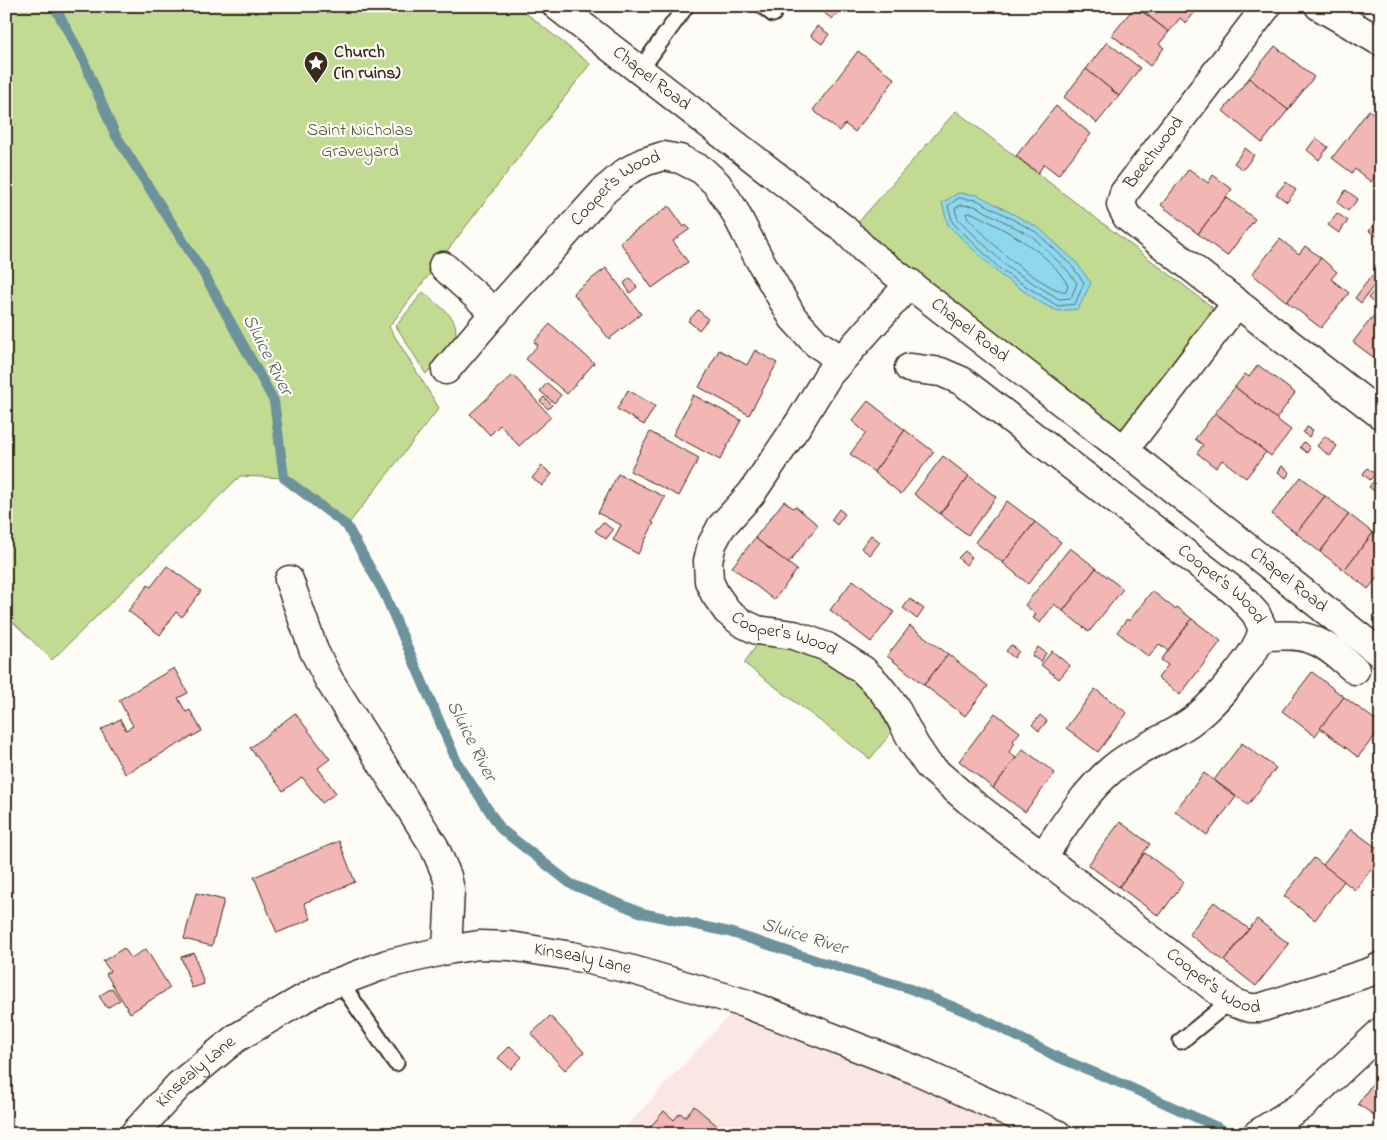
<svg xmlns="http://www.w3.org/2000/svg" width="1387" height="1140" font-family="'Indie Flower',sans-serif">
  <style>
    .built { fill: #fae7e3 }
    .green { fill: #c2db92; stroke: #7e8258 }
    .water { fill: #8dd8ee; stroke: #6c929b }
    .lines { fill: none; stroke-linecap: round; stroke-linejoin: round }
    .shore { stroke: #5c7071; stroke-width: 1 }
    .stream { stroke: #6c929b; stroke-width: 10 }
    .building { fill: #f2b6b4; stroke: #3b2a1e }
    .service-casing { stroke: #3b2a1e; stroke-width: 19 }
    .minor-casing { stroke: #3b2a1e; stroke-width: 31 }
    .tertiary-casing { stroke: #3b2a1e; stroke-width: 31 }
    .service { stroke: #fdfcf7; stroke-width: 15 }
    .minor { stroke: #fdfcf7; stroke-width: 28 }
    .tertiary { stroke: #fdfcf7; stroke-width: 28 }
    .labels { text-anchor: middle; dominant-baseline: central; stroke-width: 4.5; stroke-linejoin: round; paint-order: stroke }
    .poi-label { font-size: 18px; font-weight: bold; fill: #3b2a1e; stroke: #fdfcf7; text-anchor: start }
    .street-label { font-size: 18px; fill: #3b2a1e; stroke: #fdfcf7 }
    .park-label { font-size: 18px; fill: #5d563b; stroke: #fdfcf7 }
    .water-label { font-size: 19px; font-style: italic; fill: #545e5c; stroke: #fdfcf7 }
  </style>
  <rect width="100%" height="100%" fill="#fdfcf7"/>
  <filter id="ink" filterUnits="userSpaceOnUse"><feTurbulence type="fractalNoise" baseFrequency=".02" numOctaves="2"/><feDisplacementMap in="SourceGraphic" scale="10" xChannelSelector="R" yChannelSelector="G"/><feConvolveMatrix kernelMatrix="1 2 1 2 8 2 1 2 1" color-interpolation-filters="sRGB"/></filter>
  <g filter="url(#ink)">
    <path class="built" d="M737,1007L1035,1134H619Z"/>
    <g class="green">
      <path d="M6,6H517L590,64L389,327L439,408L347,526L284,478L240,476L52,660L6,615Z"/>
      <path d="M956,111L1212,307L1211,319L1122,430L1097,419L856,225Z"/>
      <path d="M423,292C431,299 446,310 452,318C466,340 439,361 426,374L396,326Z"/>
      <path d="M761,639L806,648L855,678L876,704L891,733L870,759L744,663Z"/>
    </g>
    <path class="water" d="M958,193L978,195L1039,228L1076,262L1091,283L1078,309L1058,311L1043,304L1000,275L948,225L942,203Z"/>
    <g class="lines">
      <g class="shore">
        <path d="M959,198L977,200L1036,232L1072,266L1084,283L1075,304L1058,306L1003,272L953,223L948,206Z"/>
        <path d="M961,205L975,206L1033,237L1067,270L1077,283L1071,298L1059,299L1007,267L958,219L955,209Z"/>
        <path d="M969,213H973C1008,232 1047,250 1068,285L1066,291C1057,294 1021,268 1012,261C996,248 981,231 967,217L966,214Z"/>
      </g>
      <path class="stream" d="M54,6L81,55L115,134L204,274L274,401L284,478L347,526L385,595L457,762L501,829L571,884L642,913L729,932L818,961L908,988L981,1018L1057,1057L1127,1086L1230,1133"/>
    </g>
    <g class="building">
      <path d="M815,6H835L840,10L832,19Z"/>
      <path d="M1135,6L1169,32L1159,44L1164,48L1150,66L1112,35Z"/>
      <path d="M1136,6H1200L1186,23L1180,18L1169,32Z"/>
      <path d="M817,26L829,34L822,44L811,36Z"/>
      <path d="M1107,42L1140,68L1119,96L1086,69Z"/>
      <path d="M1275,46L1314,77L1288,110L1249,78Z"/>
      <path d="M858,51L895,79L855,132L845,124L839,131L813,110Z"/>
      <path d="M1086,69L1119,96L1097,123L1064,97Z"/>
      <path d="M1249,78L1288,110L1262,143L1223,111Z"/>
      <path d="M1056,106L1091,134L1058,175L1044,164L1038,173L1016,156Z"/>
      <path d="M1378,109L1381,111V169L1371,182L1355,169L1352,173L1332,158L1369,110L1374,114Z"/>
      <path d="M1316,138L1328,147L1319,160L1307,150Z"/>
      <path d="M1245,148L1254,155L1243,170L1234,163Z"/>
      <path d="M1189,169L1208,183L1213,175L1232,189L1198,234L1161,205Z"/>
      <path d="M1286,182L1296,190L1287,202L1276,194Z"/>
      <path d="M1346,190L1358,199L1348,211L1337,202Z"/>
      <path d="M1226,197L1255,219L1227,256L1198,234Z"/>
      <path d="M669,206L684,227L686,225L690,229L673,241L688,262L652,288L620,242Z"/>
      <path d="M1337,213L1348,221L1339,233L1328,225Z"/>
      <path d="M1379,218L1381,219V239L1369,231Z"/>
      <path d="M1280,239L1299,254L1305,246L1321,258L1287,302L1252,274Z"/>
      <path d="M1321,258L1337,272L1331,279L1349,293L1321,328L1287,302Z"/>
      <path d="M606,268L641,314L609,339L573,293Z"/>
      <path d="M1372,275L1378,280L1361,303L1355,298Z"/>
      <path d="M630,278L637,287L630,293L624,283Z"/>
      <path d="M1378,286L1381,289V299L1376,305L1368,298Z"/>
      <path d="M1381,306V363L1353,342Z"/>
      <path d="M698,310L708,319L699,330L688,321Z"/>
      <path d="M550,324L594,363L567,394L526,359L538,345L534,342Z"/>
      <path d="M719,350L747,365L755,350L777,363L749,415L699,387Z"/>
      <path d="M1258,365L1295,393L1276,419L1235,387L1245,374L1249,377Z"/>
      <path d="M513,375L551,417L519,446L500,425L490,435L470,414Z"/>
      <path d="M547,383L561,395L554,403L540,391Z"/>
      <path d="M1235,387L1291,430L1271,456L1215,413Z"/>
      <path d="M628,390L655,406L644,425L617,409Z"/>
      <path d="M693,395L741,420L720,460L673,435Z"/>
      <path d="M544,397L552,405L548,409L540,401Z"/>
      <path d="M868,401L905,430L874,472L850,454L866,433L852,421Z"/>
      <path d="M1215,413L1266,452L1246,478L1222,460L1216,468L1197,453L1203,445L1195,439Z"/>
      <path d="M1307,427L1313,430L1309,437L1303,433Z"/>
      <path d="M905,430L934,452L901,494L874,472Z"/>
      <path d="M650,432L699,458L679,496L630,471Z"/>
      <path d="M1325,436L1337,446L1330,456L1317,446Z"/>
      <path d="M1304,442L1310,448L1307,453L1300,447Z"/>
      <path d="M943,456L969,476L940,514L914,494Z"/>
      <path d="M542,466L552,474L542,486L532,478Z"/>
      <path d="M1282,466L1290,472L1286,478L1278,472Z"/>
      <path d="M1367,468L1375,474L1370,480L1363,474Z"/>
      <path d="M618,474L665,497L652,522L654,523L638,554L613,540L621,525L598,513Z"/>
      <path d="M969,476L996,497L968,535L940,514Z"/>
      <path d="M1301,477L1325,496L1296,533L1272,514Z"/>
      <path d="M1377,477L1381,480V496L1369,487Z"/>
      <path d="M1325,496L1349,514L1320,552L1296,533Z"/>
      <path d="M784,501L793,508L795,506L818,525L788,564L755,538Z"/>
      <path d="M1007,501L1035,522L1003,563L975,542Z"/>
      <path d="M839,509L845,514L837,525L831,520Z"/>
      <path d="M1349,514L1373,533L1344,570L1320,552Z"/>
      <path d="M603,522L613,530L606,539L595,531Z"/>
      <path d="M1035,522L1061,542L1028,584L1003,563Z"/>
      <path d="M1373,533L1381,539V573L1368,589L1344,570Z"/>
      <path d="M871,535L880,542L870,555L861,548Z"/>
      <path d="M755,538L797,570L774,600L732,567Z"/>
      <path d="M1070,548L1096,568L1063,611L1054,604L1040,623L1033,618L1036,614L1025,605Z"/>
      <path d="M965,551L972,557L966,565L958,558Z"/>
      <path d="M167,566L201,591L182,617L176,612L160,635L128,611L148,585L151,587Z"/>
      <path d="M1096,568L1123,589L1089,632L1063,611Z"/>
      <path d="M853,580L894,612L871,642L830,610Z"/>
      <path d="M1152,591L1175,609L1177,607L1192,619L1168,650L1159,644L1149,657L1117,632L1127,619L1129,621Z"/>
      <path d="M910,599L924,609L917,619L903,608Z"/>
      <path d="M1192,619L1221,641L1180,695L1158,678L1168,665L1161,660Z"/>
      <path d="M910,626L948,654L924,685L887,656Z"/>
      <path d="M1011,645L1019,651L1014,658L1006,651Z"/>
      <path d="M1038,647L1046,653L1041,662L1032,656Z"/>
      <path d="M1052,651L1070,666L1059,679L1041,665Z"/>
      <path d="M948,654L988,686L965,716L924,685Z"/>
      <path d="M174,668L188,693L178,698L186,712L190,710L202,731L125,774L101,730L120,719L126,730L133,726L119,700Z"/>
      <path d="M1312,672L1344,697L1315,736L1282,711Z"/>
      <path d="M1095,689L1127,713L1098,752L1066,728Z"/>
      <path d="M1344,697L1381,724V728L1358,757L1320,728Z"/>
      <path d="M295,713L330,759L318,768L336,793L322,803L302,777L283,791L250,748Z"/>
      <path d="M995,713L1020,732L1013,741L1015,743L1009,752L1016,758L993,788L959,761Z"/>
      <path d="M1040,715L1047,721L1039,731L1032,725Z"/>
      <path d="M1242,743L1276,768L1248,805L1214,780Z"/>
      <path d="M1023,749L1055,773L1025,812L993,788Z"/>
      <path d="M1204,773L1236,797L1207,835L1175,811Z"/>
      <path d="M1120,822L1150,844L1119,887L1088,865Z"/>
      <path d="M1351,829L1381,851V857L1355,890L1323,865Z"/>
      <path d="M339,841L355,882L304,903L311,919L277,933L254,877Z"/>
      <path d="M1145,853L1184,882L1159,916L1119,887Z"/>
      <path d="M1314,858L1344,881L1315,920L1284,896Z"/>
      <path d="M196,893L224,900L212,946L184,939Z"/>
      <path d="M1214,902L1249,929L1224,961L1189,934Z"/>
      <path d="M1257,919L1289,944L1256,986L1224,961Z"/>
      <path d="M124,948L131,958L146,949L170,988L130,1013L106,974L110,971L103,961Z"/>
      <path d="M194,953L204,984L192,988L181,957Z"/>
      <path d="M112,988L120,1000L107,1008L99,996Z"/>
      <path d="M550,1016L584,1052L565,1070L531,1034Z"/>
      <path d="M510,1046L522,1057L511,1069L498,1058Z"/>
      <path d="M1381,1071V1120L1358,1104Z"/>
      <path d="M694,1106L721,1129L717,1134L645,1133L664,1111L674,1120L680,1113L685,1117Z"/>
    </g>
    <g class="lines">
      <defs>
        <g id="service">
          <path d="M763,6L773,14"/>
          <path d="M640,70L686,6"/>
          <path d="M340,982L396,1063"/>
          <path d="M1181,1041L1224,1006L1234,1003"/>
        </g>
        <g id="minor">
          <path d="M1319,6L1381,42"/>
          <path d="M443,266L495,313"/>
          <path id="s1" d="M910,283L829,374L799,423L751,494L721,527L712,544L708,561L709,581L715,594L727,611L742,623L757,630L794,635L827,647L863,670L877,684L894,705L914,744L928,765L968,800L1234,1003L1250,1008H1260L1373,971L1381,966"/>
          <path d="M1237,303L1381,415"/>
          <path id="s2" d="M909,368L941,372L962,381L1239,595L1256,614L1263,629C1259,646 1249,658 1239,671C1224,691 1209,709 1189,723C1164,740 1134,750 1111,770C1083,794 1064,826 1043,856"/>
          <path id="s3" d="M446,370L498,309L605,190L626,172L644,162L663,156L680,159L702,170L717,184L734,210L757,255L793,318L816,343L830,352L835,367"/>
          <path id="s4" d="M1124,450L1237,303L1127,217L1121,205L1124,193L1267,6"/>
          <path d="M289,580L314,651L329,680L434,846L447,876L450,890L447,950"/>
          <path d="M1262,636C1278,636 1298,633 1313,640C1329,646 1342,659 1355,670"/>
        </g>
        <g id="tertiary">
          <path id="s5" d="M557,6L843,228L865,250L1124,450L1381,654"/>
          <path id="s6" d="M134,1134L179,1085L236,1038L320,989L387,964L447,950L479,945L510,946L572,956L633,970L744,1003L916,1070L1057,1134"/>
          <path d="M1257,1134L1303,1105L1381,1032"/>
        </g>
      </defs>
      <use href="#service" class="service-casing"/>
      <use href="#minor" class="minor-casing"/>
      <use href="#tertiary" class="tertiary-casing"/>
      <use href="#service" class="service"/>
      <use href="#minor" class="minor"/>
      <use href="#tertiary" class="tertiary"/>
    </g>
  </g>
  <defs>
    <symbol id="sight-pin" viewBox="-11 -11 22 30"><path d="M0 17L-7.5 6A9.5 9.5 0 1 1 7.5 6Z" fill="#3b2a1e" stroke="#fdfcf7"/><path d="M0-6L1.8-2.2L6-1.7L2.9 1.2L3.7 5.4L0 3.3L-3.7 5.4L-2.9 1.2L-6-1.7L-1.8-2.2Z" fill="#fff"/></symbol>
  </defs>
  <g fill-rule="evenodd">
    <use href="#sight-pin" x="302" y="49" width="28" height="38"/>
  </g>
  <g class="labels">
    <g class="poi-label">
      <text x="334" y="53">Church<tspan x="334" dy="21">(in ruins)</tspan></text>
    </g>
    <g class="street-label">
      <text stroke="none"><textPath href="#s5" startOffset="119">Chapel Road</textPath></text>
      <text stroke="none"><textPath href="#s4" startOffset="401">Beechwood</textPath></text>
      <text stroke="none"><textPath href="#s3" startOffset="250">Cooper's Wood</textPath></text>
      <text stroke="none"><textPath href="#s5" startOffset="525">Chapel Road</textPath></text>
      <text stroke="none"><textPath href="#s5" startOffset="930">Chapel Road</textPath></text>
      <text stroke="none"><textPath href="#s2" startOffset="385">Cooper's Wood</textPath></text>
      <text stroke="none"><textPath href="#s1" startOffset="464">Cooper's Wood</textPath></text>
      <text stroke="none"><textPath href="#s6" startOffset="508">Kinsealy Lane</textPath></text>
      <text stroke="none"><textPath href="#s1" startOffset="1028">Cooper's Wood</textPath></text>
      <text stroke="none"><textPath href="#s6" startOffset="88">Kinsealy Lane</textPath></text>
    </g>
    <g class="park-label">
      <text x="360" y="131">Saint Nicholas<tspan x="360" dy="21">Graveyard</tspan></text>
    </g>
    <g class="water-label">
      <text transform="translate(267 355) rotate(63)">Sluice River</text>
      <text transform="translate(471 741) rotate(63)">Sluice River</text>
      <text transform="translate(804 937) rotate(17)">Sluice River</text>
    </g>
  </g>
  <rect width="1387" height="1140" fill="none" stroke="#fdfcf7" stroke-width="25"/>
  <rect x="12" y="12" width="1362" height="1115" fill="none" stroke="#3b2a1e" stroke-width="2" filter="url(#ink)"/>
</svg>
